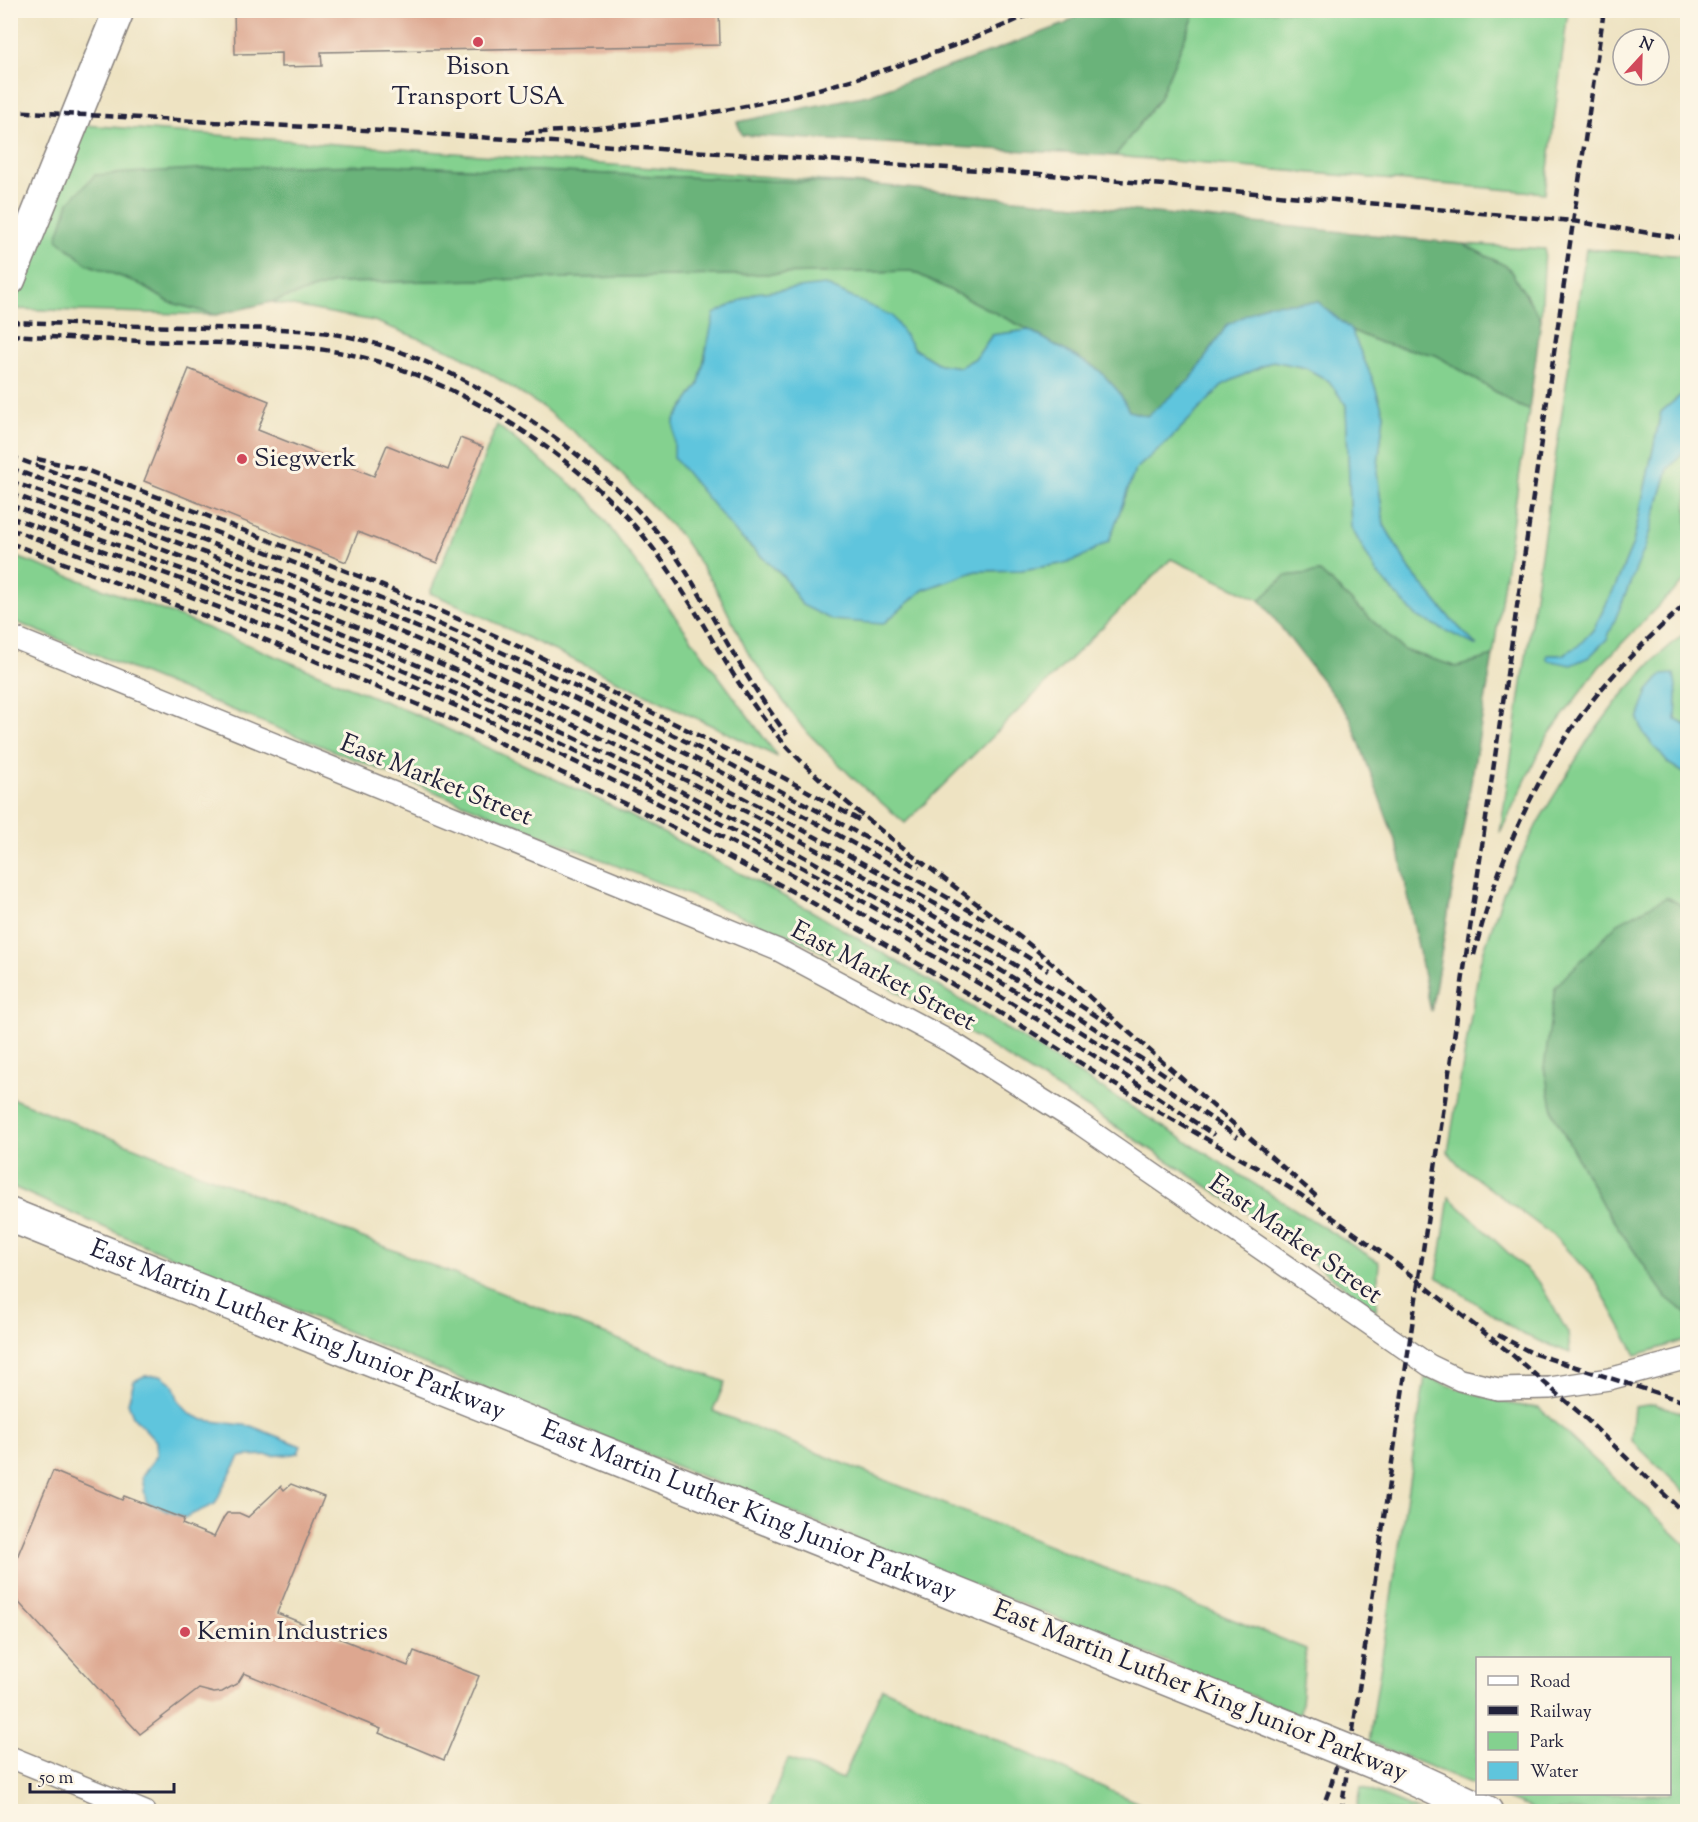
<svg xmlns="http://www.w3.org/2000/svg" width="1698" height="1822" font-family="'Sorts Mill Goudy',serif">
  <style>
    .green { fill: #84d18f; stroke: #537a65; stroke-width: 1.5 }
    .forest { fill: #6bb37a; stroke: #466a5a; stroke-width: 1.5 }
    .water { fill: #5fc5dd; stroke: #40748c; stroke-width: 1.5 }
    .building { fill: #dda790 }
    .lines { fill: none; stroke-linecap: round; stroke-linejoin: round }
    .street-casing { stroke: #88827e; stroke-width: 24 }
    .secondary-casing { stroke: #88827e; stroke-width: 33 }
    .primary-casing { stroke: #88827e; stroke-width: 36 }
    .street { stroke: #fff; stroke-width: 21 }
    .secondary { stroke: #fff; stroke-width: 30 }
    .primary { stroke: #fff; stroke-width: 33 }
    .rail { stroke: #22223b; stroke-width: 4.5; stroke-dasharray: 9 4.5; stroke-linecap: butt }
    .primary-bridge-casing { stroke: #88827e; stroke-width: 36; stroke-linecap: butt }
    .primary-bridge { stroke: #fff; stroke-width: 33 }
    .poi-dot { fill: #d1495b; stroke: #fcf5e5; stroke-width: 2 }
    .labels { text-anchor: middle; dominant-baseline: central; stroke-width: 6; stroke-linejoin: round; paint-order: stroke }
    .poi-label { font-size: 26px; fill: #22223b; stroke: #fcf5e5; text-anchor: start }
    .street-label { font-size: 26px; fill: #22223b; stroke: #fcf5e5 }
  </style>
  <rect width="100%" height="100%" fill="#fcf5e5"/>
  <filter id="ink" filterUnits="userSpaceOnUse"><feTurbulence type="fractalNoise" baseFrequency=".0167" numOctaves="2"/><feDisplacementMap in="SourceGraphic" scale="12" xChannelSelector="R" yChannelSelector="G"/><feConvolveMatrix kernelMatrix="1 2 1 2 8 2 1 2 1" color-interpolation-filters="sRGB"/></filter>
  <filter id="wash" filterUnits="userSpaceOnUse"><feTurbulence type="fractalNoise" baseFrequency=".008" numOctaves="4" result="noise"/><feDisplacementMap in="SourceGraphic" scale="24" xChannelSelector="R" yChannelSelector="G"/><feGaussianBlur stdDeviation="1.35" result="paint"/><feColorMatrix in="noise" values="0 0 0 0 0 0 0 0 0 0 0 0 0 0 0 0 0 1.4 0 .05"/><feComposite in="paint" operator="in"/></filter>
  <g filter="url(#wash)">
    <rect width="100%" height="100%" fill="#eee3c2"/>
    <g class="green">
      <path d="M1196,11H1568L1545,193L1115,156L1159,99Z"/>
      <path d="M84,125L876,185L388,165L230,167L87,264L138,283L169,302L216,315L12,309Z"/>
      <path d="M1463,244L1545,249L1541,319L1508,267Z"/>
      <path d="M1586,249L1687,256V390L1661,412L1633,544L1616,585L1593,630L1578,647L1562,655H1547L1589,657L1645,547L1668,469L1687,449V579L1665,599L1599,667L1545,740L1500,833Z"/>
      <path d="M912,271L1029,330L992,335L976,358L960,367L939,364L914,349L891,316L707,345L699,384L674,421L738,535L784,577L802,605L883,624L923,590L976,571L1021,570L1061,564L1109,541L1135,470L1172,437L1224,384L1273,361L1306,368L1329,381L1346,405L1351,527L1377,573L1416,616L1476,645L1448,616L1411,571L1384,525L1377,473L1384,414L1372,378L1351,330L1381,343L1436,355L1519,406L1529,410L1493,656L1457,667L1404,650L1320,572L1285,576L1260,600L1171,559L905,823L854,779L803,728L748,653L713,583L681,536L605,457L541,406L459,354L374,321L271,302L335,283Z"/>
      <path d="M497,425L589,499L778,757L456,604L430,593Z"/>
      <path d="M11,555L178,616L415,714L604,802L808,909L932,982L1379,1262L1376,1311L1245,1211L1092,1111L966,1031L867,975L797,939L11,620Z"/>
      <path d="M1687,631V726L1676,720L1677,694L1663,757L1668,763L1687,775V909L1667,897L1544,1068L1554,1115L1604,1207L1666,1297L1687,1314V1340L1636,1355L1595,1280L1555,1237L1460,1166L1448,1152L1480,962L1504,891L1538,822L1588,740L1618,700L1656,658Z"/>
      <path d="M11,1098L725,1382L713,1411L1306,1649L1300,1715C869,1542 434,1376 11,1186Z"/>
      <path d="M1449,1197L1539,1282L1568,1333L1570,1353L1522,1334L1437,1277Z"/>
      <path d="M1425,1377C1463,1390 1499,1405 1539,1408L1687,1546V1811H1537L1496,1794H1670V1658H1478L1477,1786L1369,1742Z"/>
      <path d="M1654,1404L1687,1414V1494L1631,1440L1634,1407Z"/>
      <path d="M882,1688L1156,1811H767L788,1759L843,1779Z"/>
      <path d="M1361,1787L1420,1811H1357Z"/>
    </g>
    <g class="forest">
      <path d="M1084,11H1196L1159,99L1115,156L742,135L737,122L868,95L971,59L1065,24Z"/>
      <path d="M388,165L876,185L1463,244L1508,267L1541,319L1529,410L1519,406L1436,355L1381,343L1351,330L1318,302L1227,325L1191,379L1148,416L1129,411L1119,392L1099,370L1029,330L912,271L335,283L271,302L216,315L169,302L138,283L87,264L57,239L69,202L95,175L230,167Z"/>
      <path d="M1320,572L1404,650L1457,667L1493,656L1431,1012L1399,851L1350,717L1260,600L1285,576Z"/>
      <path d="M1667,897L1687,909V1314L1666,1297L1604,1207L1554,1115L1544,1068L1555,987L1618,923Z"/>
    </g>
    <g class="water">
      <path d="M825,285L892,316L914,349L939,364L960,367L976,358L992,335L1029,330L1099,370L1119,392L1129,411L1147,416L1191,379L1227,325L1267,304L1318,302L1351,330L1372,378L1384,414L1377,473L1384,525L1411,571L1448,616L1477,646L1416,616L1377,573L1351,527L1346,405L1329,381L1306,368L1273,361L1224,384L1172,437L1135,470L1109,541L1078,559L1061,564L1021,570L976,571L923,590L883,624L832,620L802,605L784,577L738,535L674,458V421L699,384L714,314L755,293Z"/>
      <path d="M1687,390V449L1668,469L1645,547L1607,639L1589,657L1571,665L1547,660V655H1562L1577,647L1593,630L1616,585L1633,544L1661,412Z"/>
      <path d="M1674,674L1677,694L1676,720L1687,726V775L1668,763L1644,734L1638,719L1648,691L1662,675Z"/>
      <path d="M161,1375L173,1384L178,1399L190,1414L204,1420L251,1426L301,1446L298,1453C279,1458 260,1453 240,1457L224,1485L215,1504L184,1518L146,1502L142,1476L157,1455L156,1441L133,1416L128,1403L134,1381L144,1376Z"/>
    </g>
    <g id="blocks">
      <g class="building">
        <path d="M234,10H719L720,45L321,52L322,66L281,67V53L235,54Z"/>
        <path d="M189,369L269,401L258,430L374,476L387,445L448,470L460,438L483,447L437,563L358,532L346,562L144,481Z"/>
        <path d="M53,1471L122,1500L124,1496L184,1519L182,1524L214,1537L224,1517L227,1513H239L248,1517L281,1486L284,1490L291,1484L324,1497L277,1613L408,1666L414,1651L479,1676L444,1760L379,1733L381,1729L244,1673L238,1683L222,1692L214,1693L199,1689L140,1734L10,1593V1574Z"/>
      </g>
    </g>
  </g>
  <g filter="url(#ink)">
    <use href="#blocks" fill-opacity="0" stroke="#88827e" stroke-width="1.5"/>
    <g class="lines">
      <defs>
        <g id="street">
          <path d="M10,636L778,950L956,1045L1079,1123L1429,1365L1460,1380L1498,1389L1550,1388L1609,1379L1688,1358"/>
          <path d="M10,1757L145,1812"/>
        </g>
        <path id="secondary" d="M10,280L119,10"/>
        <g id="primary">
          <path id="s1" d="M10,1215L1290,1728"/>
          <path d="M1406,1775L1486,1812"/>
        </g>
      </defs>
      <use href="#street" class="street-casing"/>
      <use href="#secondary" class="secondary-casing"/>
      <use href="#primary" class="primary-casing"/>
      <use href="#street" class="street"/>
      <use href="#secondary" class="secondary"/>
      <use href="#primary" class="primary"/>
      <g class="rail">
        <path d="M10,111L400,132L1040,174L1572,221L1688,239"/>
        <path d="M525,133C705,125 875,85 1039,10"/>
        <path d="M10,322C77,324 144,326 211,328C255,329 301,327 345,336C456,358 591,450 662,538C684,564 701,597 718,627C739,664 762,701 787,735"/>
        <path d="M10,335C68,338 126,341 184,342C238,344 294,343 348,354C453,376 576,454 645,538C702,608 734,696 800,760C869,827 950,881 1025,941C1059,968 1091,999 1124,1028C1188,1084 1252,1140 1316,1196"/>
        <path d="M10,456C130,500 250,543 367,593C556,673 741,765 919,868"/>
        <path d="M37,459L83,469L200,513L376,583L474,626L526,650L784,778L859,820"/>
        <path d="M10,468C165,525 319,583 469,650C647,729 820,821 987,921"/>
        <path d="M10,481C146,530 282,580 414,638C570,707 724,785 873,869C931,902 991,933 1048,970"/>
        <path d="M10,493C138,540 265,587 389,641C640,749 884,878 1112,1026"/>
        <path d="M10,505C122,547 235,588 345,634C535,714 720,807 898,910C990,963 1082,1018 1170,1078"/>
        <path d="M10,517C97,549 185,579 270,614C607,752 940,929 1238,1137"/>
        <path d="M10,529C129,573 248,617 365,666C662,792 948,954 1214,1135"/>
        <path d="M10,543L242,630L445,716L657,819L797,894L902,954L1025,1028L1154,1109L1261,1170L1301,1195L1389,1258L1510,1353L1582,1415L1688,1517"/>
        <path d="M1474,955C1493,877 1524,801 1568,734C1600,685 1644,641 1688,602"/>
        <path d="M1498,1335L1532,1353L1688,1403"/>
        <path d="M1321,1812L1331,1785L1345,1735"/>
        <path d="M1341,1812L1604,10"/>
      </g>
      <defs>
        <path id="primary-bridge" d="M1290,1728L1406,1775"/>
      </defs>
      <use href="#primary-bridge" class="primary-bridge-casing"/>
      <use href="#primary-bridge" class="primary-bridge"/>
    </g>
  </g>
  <g class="poi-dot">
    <circle cx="478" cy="42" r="6"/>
    <circle cx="242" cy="459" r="6"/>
    <circle cx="185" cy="1632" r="6"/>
  </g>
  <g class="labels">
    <g class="poi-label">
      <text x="478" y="67" text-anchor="middle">Bison<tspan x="478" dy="30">Transport USA</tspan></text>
      <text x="254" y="459">Siegwerk</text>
      <text x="197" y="1632">Kemin Industries</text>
    </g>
    <g class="street-label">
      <text transform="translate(436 781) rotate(22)">East Market Street</text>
      <text transform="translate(883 977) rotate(28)">East Market Street</text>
      <text transform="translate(1295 1240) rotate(35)">East Market Street</text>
      <text stroke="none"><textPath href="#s1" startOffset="310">East Martin Luther King Junior Parkway</textPath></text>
      <text stroke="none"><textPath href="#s1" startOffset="796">East Martin Luther King Junior Parkway</textPath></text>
      <text transform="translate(1200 1692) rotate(22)">East Martin Luther King Junior Parkway</text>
    </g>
  </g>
  <rect width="1698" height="1822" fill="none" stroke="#fcf5e5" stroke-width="36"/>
  <rect x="1476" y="1657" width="195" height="138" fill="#fcf5e5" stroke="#a5a1a1" stroke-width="1.5"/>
  <rect x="1488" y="1676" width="30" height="9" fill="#ffffff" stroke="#a5a1a1" stroke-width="1.5"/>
  <text x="1530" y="1687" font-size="18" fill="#22223b">Road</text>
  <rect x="1488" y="1706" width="30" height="9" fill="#22223b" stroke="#a5a1a1" stroke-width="1.5"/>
  <text x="1530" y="1717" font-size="18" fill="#22223b">Railway</text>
  <rect x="1488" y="1732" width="30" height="18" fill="#84d18f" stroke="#a5a1a1" stroke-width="1.5"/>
  <text x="1530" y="1747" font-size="18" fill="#22223b">Park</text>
  <rect x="1488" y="1762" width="30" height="18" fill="#5fc5dd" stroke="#a5a1a1" stroke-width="1.5"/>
  <text x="1530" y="1777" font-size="18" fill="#22223b">Water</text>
  <g transform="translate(1641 57) rotate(22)"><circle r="28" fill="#fcf5e5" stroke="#a5a1a1" stroke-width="1.5"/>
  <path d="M0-4.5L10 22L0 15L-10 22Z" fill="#d1495b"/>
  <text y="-9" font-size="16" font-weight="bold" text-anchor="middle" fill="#22223b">N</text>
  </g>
  <path d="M30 1783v9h144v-9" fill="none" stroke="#22223b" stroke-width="3"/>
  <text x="39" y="1783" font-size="18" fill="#22223b" stroke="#fcf5e5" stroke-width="4.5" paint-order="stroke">50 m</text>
</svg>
